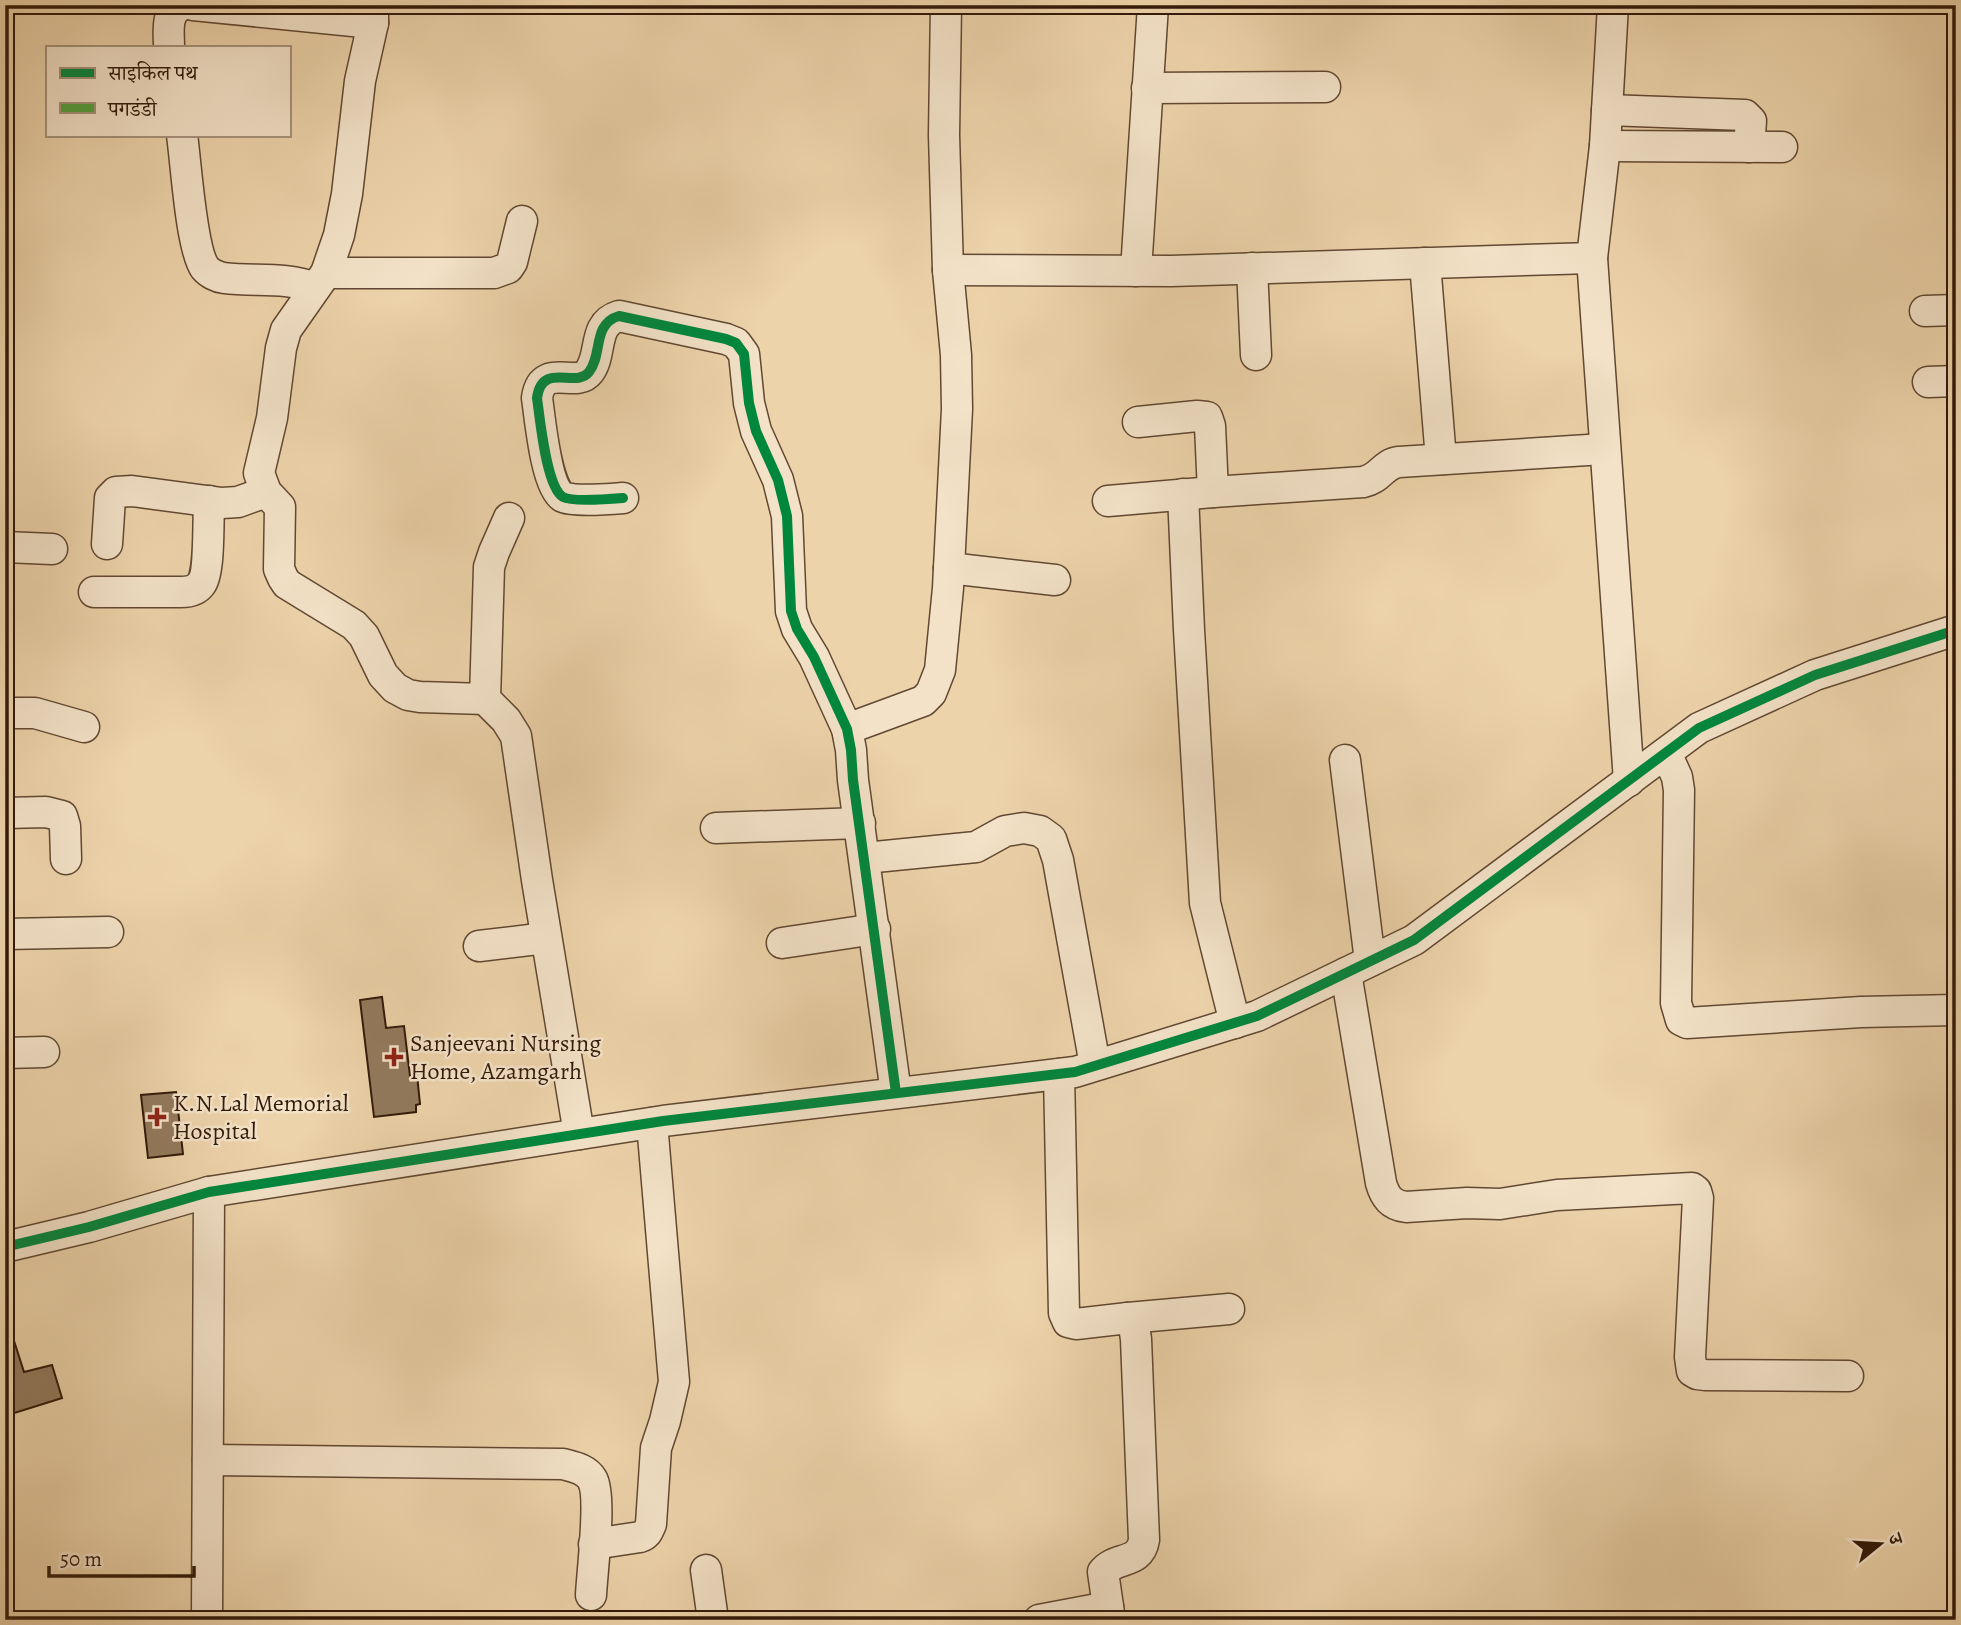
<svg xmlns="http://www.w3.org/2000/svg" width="1961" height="1625" font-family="Alegreya,'Noto Serif Devanagari',serif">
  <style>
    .building { fill: #937a5d; stroke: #321a0a; stroke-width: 2 }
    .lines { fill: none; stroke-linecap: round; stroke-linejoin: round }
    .minor-casing { stroke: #614832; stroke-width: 33 }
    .minor { stroke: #f3e2c8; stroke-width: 30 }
    .quiet { stroke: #52a13e; stroke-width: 9; stroke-dasharray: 18 9; stroke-linecap: butt }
    .cycleway-casing { stroke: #f3e2c8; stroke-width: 15 }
    .cycleway { stroke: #00873e; stroke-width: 10 }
    .poi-dot { fill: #8f2418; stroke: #f3e2c8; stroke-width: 2.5 }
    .labels { text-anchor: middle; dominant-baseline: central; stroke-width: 5; stroke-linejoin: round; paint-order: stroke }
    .poi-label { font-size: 24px; fill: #321a0a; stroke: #f3e2c8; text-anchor: start }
  </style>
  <rect width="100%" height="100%" fill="#edd3aa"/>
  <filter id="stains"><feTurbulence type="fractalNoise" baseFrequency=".00286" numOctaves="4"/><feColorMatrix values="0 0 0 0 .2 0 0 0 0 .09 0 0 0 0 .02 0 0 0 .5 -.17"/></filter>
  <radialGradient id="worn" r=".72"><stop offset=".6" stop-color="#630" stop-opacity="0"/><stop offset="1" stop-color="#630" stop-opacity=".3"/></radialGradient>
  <g class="building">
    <path d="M382,997L386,1028L404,1026L410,1076L417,1075L420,1104L416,1105V1112L374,1117L360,1000Z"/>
    <path d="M176,1092L183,1154L148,1158L141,1095Z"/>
    <path d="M8,1322L24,1372L52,1365L62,1398L5,1416V1323Z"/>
  </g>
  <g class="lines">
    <defs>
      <g id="minor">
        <path d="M193,5L373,23"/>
        <path d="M373,5V23L360,81L347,194L339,235L326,273L286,330L281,348L272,418L259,473L266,492L280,507L279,569L283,578L287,584L354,625L364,636L383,675L395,688L408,695L420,697L485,699"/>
        <path d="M1613,5L1605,146L1592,258L1629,781"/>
        <path d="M169,47C169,32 165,12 182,5"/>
        <path d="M1147,88L1325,87"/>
        <path d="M1607,110L1745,115L1751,121L1749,147"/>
        <path d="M182,135C186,162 191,249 205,268C209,273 217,277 224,278C255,282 285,276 315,288"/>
        <path d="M1605,146L1782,147"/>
        <path d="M1425,263L1441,459"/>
        <path d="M1252,268L1256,355"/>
        <path d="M948,270L1171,271L1592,258"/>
        <path d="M1136,271L1153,5"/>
        <path d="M326,273H494L508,268L512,262L522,221"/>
        <path d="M1925,311L1956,310"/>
        <path d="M1928,382L1956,381"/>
        <path d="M1138,422L1197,416L1207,417L1210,426L1213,492"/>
        <path d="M1183,494L1189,630L1205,903L1235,1023"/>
        <path d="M623,498C611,499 572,502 563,497C546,487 540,418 537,398C542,361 576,389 589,372C603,354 592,324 619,316L726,339L736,343L744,354L749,403L756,431L778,480L787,516L791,611L797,629L814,657L847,729L851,750L853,780L896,1093"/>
        <path d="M1108,501L1213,492L1363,482C1382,478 1382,464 1399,462L1604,449"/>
        <path d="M509,518L494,552L489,567L485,699L506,720L516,736L537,880L579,1134"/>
        <path d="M107,544L110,498L116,492L132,491L222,503L238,502L266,492"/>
        <path d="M5,547L52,549"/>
        <path d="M949,568L1055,580"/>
        <path d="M94,592H181C189,592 196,591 201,584C210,574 208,517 209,501"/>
        <path d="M5,713H35L84,727"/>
        <path d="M847,729L923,701L931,693L940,670L948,588L957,409L956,355L948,270L944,135L946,5"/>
        <path d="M1666,753L1677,777L1679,790L1676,1003L1681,1020L1687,1023L1861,1012L1956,1010"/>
        <path d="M1345,760L1370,961"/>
        <path d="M5,813L46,812L62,816L65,826L66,859"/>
        <path d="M716,828L860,823"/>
        <path d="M865,858L976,847L1005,831L1024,828L1040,831L1051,839L1058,860L1095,1065"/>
        <path d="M5,934L108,932"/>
        <path d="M782,943L875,929"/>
        <path d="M479,946L546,938"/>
        <path d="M1346,973L1381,1183C1385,1197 1391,1205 1406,1207L1467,1203L1500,1204L1557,1195L1692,1188L1696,1191L1698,1198L1690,1357L1692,1371L1697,1374L1705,1375L1848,1376"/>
        <path d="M5,1053L44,1052"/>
        <path d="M1059,1074L1064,1313L1068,1322L1076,1324L1128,1318L1134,1326L1136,1339L1144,1540C1140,1565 1116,1556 1103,1572L1110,1620"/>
        <path d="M5,1247L89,1227L209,1192L663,1121L1075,1072L1257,1016L1414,940L1699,728L1815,675L1956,630"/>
        <path d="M1128,1318L1229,1309"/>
        <path d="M208,1460L563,1464C574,1467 586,1469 592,1479C602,1495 592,1573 591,1595"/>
        <path d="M594,1544L640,1537C647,1535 648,1531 651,1524L656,1448L665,1421L674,1382L652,1123"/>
        <path d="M706,1570L713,1620"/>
        <path d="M207,1620L209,1192"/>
        <path d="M1039,1620L1108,1607"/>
      </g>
    </defs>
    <use href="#minor" class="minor-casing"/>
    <use href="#minor" class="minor"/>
    <path class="quiet" d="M1511,1620V1615"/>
    <defs>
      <g id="cycleway">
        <path d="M623,498C611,499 572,502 563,497C546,487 540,418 537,398C542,361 576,389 589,372C603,354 592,324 619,316L726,339L736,343L744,354L749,403L756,431L778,480L787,516L791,611L797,629L814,657L847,729L851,750L853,780L896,1093"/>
        <path d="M5,1247L89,1227L209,1192L663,1121L1075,1072L1257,1016L1414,940L1699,728L1815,675L1956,630"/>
      </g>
    </defs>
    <use href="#cycleway" class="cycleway-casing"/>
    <use href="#cycleway" class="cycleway"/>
  </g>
  <g class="poi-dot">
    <path d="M390.5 1046.5h7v7h7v7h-7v7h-7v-7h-7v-7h7z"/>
    <path d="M153.5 1106.5h7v7h7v7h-7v7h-7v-7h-7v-7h7z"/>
  </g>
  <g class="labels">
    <g class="poi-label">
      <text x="410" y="1043">Sanjeevani Nursing<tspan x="410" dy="28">Home, Azamgarh</tspan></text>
      <text x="173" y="1103">K.N.Lal Memorial<tspan x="173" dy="28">Hospital</tspan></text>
    </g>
  </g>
  <rect width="1961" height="1625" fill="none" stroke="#edd3aa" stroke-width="28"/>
  <rect x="7" y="7" width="1947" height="1611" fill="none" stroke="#321a0a" stroke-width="3.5"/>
  <rect x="14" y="14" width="1933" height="1597" fill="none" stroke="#321a0a" stroke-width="2"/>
  <rect x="46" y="46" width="245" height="91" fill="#f3e2c8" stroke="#a6927c" stroke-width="2"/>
  <rect x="60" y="68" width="35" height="10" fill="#00873e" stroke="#a6927c" stroke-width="2"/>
  <text x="108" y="80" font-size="21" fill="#321a0a">साइकिल पथ</text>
  <rect x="60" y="103" width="35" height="10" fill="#52a13e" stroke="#a6927c" stroke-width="2"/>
  <text x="108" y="116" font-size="21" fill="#321a0a">पगडंडी</text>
  <g transform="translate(1880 1544) rotate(72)" stroke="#f3e2c8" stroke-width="5" paint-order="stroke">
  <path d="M0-5L12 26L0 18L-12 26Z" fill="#321a0a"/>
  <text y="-10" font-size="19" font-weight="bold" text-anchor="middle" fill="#321a0a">उ</text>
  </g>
  <path d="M49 1566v10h145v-10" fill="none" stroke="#321a0a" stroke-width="3.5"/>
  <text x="60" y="1566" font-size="21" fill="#321a0a" stroke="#f3e2c8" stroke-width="5" paint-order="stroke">50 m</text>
  <rect width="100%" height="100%" filter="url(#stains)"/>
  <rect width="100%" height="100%" fill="url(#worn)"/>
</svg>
